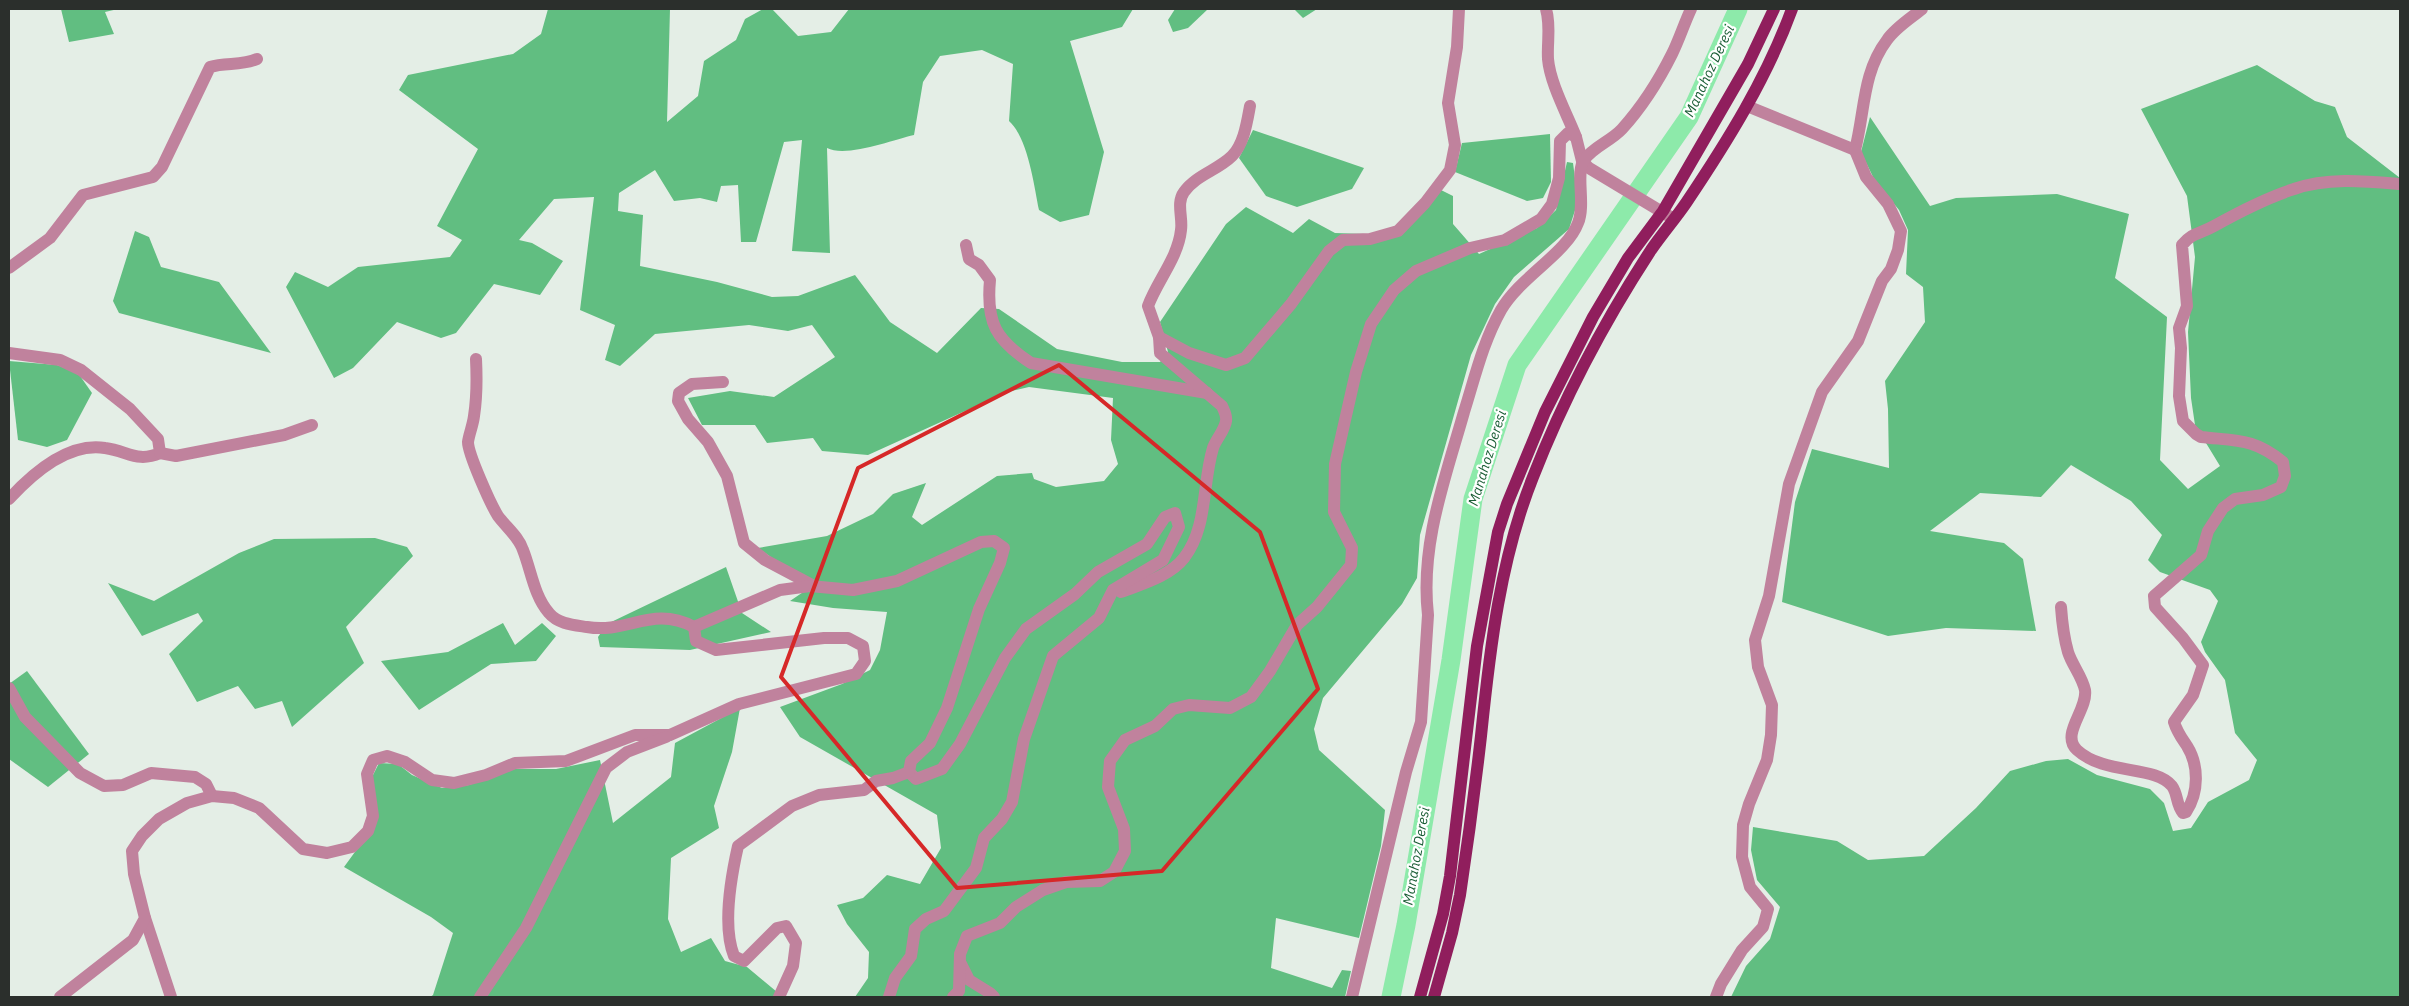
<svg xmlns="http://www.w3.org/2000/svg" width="2409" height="1006" font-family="'IBM Plex Sans',sans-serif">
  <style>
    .forest { fill: #61be81 }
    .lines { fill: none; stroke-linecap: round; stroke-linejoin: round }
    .river { stroke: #8deaaa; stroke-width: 19 }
    .minor { stroke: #c0829d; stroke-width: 12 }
    .major { stroke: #901e5d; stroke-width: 12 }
    .marked { fill: none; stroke: #d62828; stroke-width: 4; stroke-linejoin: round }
    .labels { text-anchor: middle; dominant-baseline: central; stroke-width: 4.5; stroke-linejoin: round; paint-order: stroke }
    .water-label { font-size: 14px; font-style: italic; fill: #1a5d35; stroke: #fff }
  </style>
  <rect width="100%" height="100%" fill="#e4eee6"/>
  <g class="forest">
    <path d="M61,9H118L105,12L114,34L69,42Z"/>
    <path d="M548,9H670L667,122L698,96L704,61L736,40L745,19L763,9H772L798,36L831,32L849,9H1133L1122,27L1070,41L1104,152L1089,215L1060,222L1039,210C1034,185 1028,138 1009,121L1013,64L982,50L940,56L923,82L914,135C892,140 846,158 827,148L830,253L792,251L802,140L784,142L756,242H741L738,185L721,186L717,202L700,198L674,201L655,170L619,193L618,211L643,215L640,266L717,282L772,297L798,296L855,275L890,322L937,353L981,308L999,309L1057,349L1122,362H1160L1168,352L1160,322L1226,224L1246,207L1293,233L1309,219L1335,233L1397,235L1441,190L1453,196V224L1479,254L1537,228L1556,210L1567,162L1573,163L1578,201L1569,229L1514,277L1495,304L1471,355L1420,535L1417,578L1402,604L1323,698L1314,729L1319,750L1385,810L1381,846L1359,938L1276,918L1271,968L1332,988L1342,970L1351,971L1345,997H855L868,978L869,952L847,924L837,905L863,898L887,875L920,884L941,848L937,815L800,737L780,707L842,684L870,670L880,650L887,612L833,608L790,601L818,582L779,563L758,548L827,536L873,514L893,494L926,483L912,517L922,525L997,476L1032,473L1034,479L1056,487L1104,481L1118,464L1111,440L1113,398L1029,387L1007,392L868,455L822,451L813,438L767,443L755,425H702L688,398L730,391L774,397L835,357L812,325L788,331L749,325L655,334L620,366L605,360L615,325L580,310L594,197L554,199L519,240L532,243L563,261L540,295L494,284L456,333L441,338L397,322L353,368L334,378L286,287L295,272L328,287L358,267L450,257L462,240L437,226L478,149L399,90L408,75L513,54L541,34Z"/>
    <path d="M1175,9H1208L1188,28L1173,32L1168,20Z"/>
    <path d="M1294,9H1317L1303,18Z"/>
    <path d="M2257,65L2315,101L2335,107L2347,137L2400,178V997H1731L1746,966L1770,939L1780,907L1757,880L1751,850L1753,827L1837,841L1868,860L1924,856L1976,808L2010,771L2046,761L2068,759L2097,775L2150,789L2164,803L2173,831L2191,828L2208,802L2249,780L2257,760L2235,733L2225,680L2205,652L2201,642L2218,601L2210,590L2160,572L2148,560L2162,535L2131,501L2071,465L2041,497L1980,493L1930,531L2004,543L2023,559L2036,631L1946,628L1888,636L1782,602L1795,502L1812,449L1889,468L1888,409L1885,381L1925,322L1923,287L1906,274L1908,230L1899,210L1874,179L1861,152L1870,117L1930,206L1956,198L2057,194L2129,214L2115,278L2167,317L2160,460L2188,489L2220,466L2195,425L2191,398L2188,332L2195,257L2187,196L2141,109Z"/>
    <path d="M1253,130L1364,168L1352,189L1297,207L1266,196L1239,158Z"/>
    <path d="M1550,134L1551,182L1543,198L1527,201L1455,172L1462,143Z"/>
    <path d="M135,231L149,237L161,267L219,282L271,353L119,313L113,301Z"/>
    <path d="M9,361L57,365L78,373L92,393L67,440L47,447L18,440Z"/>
    <path d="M375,538L407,547L413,556L346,627L364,663L292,727L282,701L255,709L238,686L197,702L169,654L203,621L198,613L142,636L108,583L154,601L239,553L274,539Z"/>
    <path d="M726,567L742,613L771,632L690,650L600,647L598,637L607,624Z"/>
    <path d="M503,623L515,645L542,623L556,636L536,661L491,664L419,710L381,661L448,652Z"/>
    <path d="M27,671L89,754L48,787L9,759V684Z"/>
    <path d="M740,708L732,752L714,806L719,828L671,858L668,919L681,952L711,938L725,961L747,967L783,997H430L433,995L453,933L431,917L344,867L376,823L372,777L379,763L398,764L412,775L442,788L469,785L513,769H556L600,760L613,823L671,777L675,743Z"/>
  </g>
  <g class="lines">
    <path class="river" d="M1391,997L1406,925L1451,660L1473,499L1517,365L1689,117L1738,9"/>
    <g class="minor">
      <path d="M1546,9C1551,26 1547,42 1548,59C1550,83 1567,114 1576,137"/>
      <path d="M1747,106L1855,150C1865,112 1862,73 1887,40C1895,28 1911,18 1922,9"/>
      <path d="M966,245L969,259L979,265L990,280C986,323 996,340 1031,363L1207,393"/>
      <path d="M9,268L50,238L83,195L153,177L162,167L210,67C225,62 242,66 257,59"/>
      <path d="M1159,337L1189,353L1226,365L1245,358L1291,304L1329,251L1343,240L1370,239L1398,231L1425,203L1450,170L1455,145L1448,103L1457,47L1459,9"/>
      <path d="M9,353L60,360L81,370L130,409L158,439L160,453C137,463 128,451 105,448C68,442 32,474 9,499"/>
      <path d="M476,359C477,379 477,397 474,416C473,425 469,434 468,442C468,454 491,505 498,516C506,527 519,537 523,550C531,570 534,596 549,613C558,624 574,625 587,627C628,634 652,605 694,627"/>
      <path d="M723,382L692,384L679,393L678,401L688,419L708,442L727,476L744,543L765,560L814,586"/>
      <path d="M160,453L176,456L284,435L312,425"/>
      <path d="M1121,592C1142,584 1170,576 1184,558C1208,527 1202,484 1213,448C1216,439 1225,430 1226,421C1227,415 1224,411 1222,406L1160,353L1159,337L1148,306C1157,281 1178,258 1181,230C1183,218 1176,203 1184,192C1196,175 1218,170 1232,156C1244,144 1247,122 1250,106"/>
      <path d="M2061,607C2062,621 2064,638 2068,652C2072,665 2082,676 2085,690C2088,710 2060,734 2077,750C2104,775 2155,765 2172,786C2178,794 2176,805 2183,813L2186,812C2199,793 2199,765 2187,746C2181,737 2177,732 2174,722L2193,695L2203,665L2183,638L2155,607L2154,596L2201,555L2208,531L2223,508L2235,499L2263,495L2281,487L2285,476L2283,462C2254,438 2237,441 2201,437L2196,434L2183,421L2179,396L2181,348L2179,328L2187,306L2182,245C2193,232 2200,234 2214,226C2239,212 2266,198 2294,189C2327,177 2366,181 2400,184"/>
      <path d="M9,688L25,717L80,773L104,786L123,785L151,773L195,777L206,784L212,796"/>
      <path d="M145,918L171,997"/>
      <path d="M961,964L969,980L990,993L994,997"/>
      <path d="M60,997L133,940L145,918L134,874L132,851L142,836L159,819L187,803L212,796L234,798L259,808L303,849L327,853L352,847L368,831L373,816L367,774L373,760L387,756L405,762L432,780L454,783L486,775L515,763L566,761L635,735H670L739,704L856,674L865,661L863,646L848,638H824L716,650L696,641L694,627L780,590L810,586L853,590L897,581L981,542L994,541L1004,548L1000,563L979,609L947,708L930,743L911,761L909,772L916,779L942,769L960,744L1005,658L1026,629L1075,594L1098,572L1147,544L1165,517L1175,513L1179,527L1163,560L1113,590L1099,618L1053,656L1024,739L1012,802L1002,819L984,838L976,868L944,911L926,919L915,929L911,956L895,978L889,997"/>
      <path d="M480,997L526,928L606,768L627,752L666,737"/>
      <path d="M779,997L793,966L796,943L786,926L777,928L744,961L734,956C722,926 731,877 738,846L792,806L819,795L864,790L876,781L893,778L909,772"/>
      <path d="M953,997L959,991L960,954L967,936L1000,923L1016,907L1043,890L1066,882L1100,881L1114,872L1125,851L1124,829L1108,787L1110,761L1125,740L1155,726L1173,709L1189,705L1230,708L1251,697L1270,671L1297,625L1317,607L1351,565L1352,548L1334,512L1335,464L1356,372L1371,324L1394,290L1416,271L1470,248L1505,240L1541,219L1552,204L1559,178L1560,141L1568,133L1576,137L1582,161L1589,168L1672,218"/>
      <path d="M1352,997L1406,772L1421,722L1428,615C1420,545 1445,479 1464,412C1475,377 1483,342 1501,310C1520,277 1567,253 1578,223C1586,204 1575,172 1584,160C1593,147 1611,141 1622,129C1641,108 1659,80 1672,54C1679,40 1684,24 1691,9"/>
      <path d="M1716,997L1721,984L1742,950L1763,927L1768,909L1750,887L1742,857L1743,825L1749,804L1767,760L1771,735L1772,705L1758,667L1755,640L1769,596L1789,484L1822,392L1858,341L1882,281L1891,269L1898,250L1901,231L1888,204L1866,177L1855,150"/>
    </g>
    <g class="major">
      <path d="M1420,997L1443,914L1450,876L1477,646L1498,532L1507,504L1545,412L1593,317L1628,258L1663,211L1748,64L1774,9"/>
      <path d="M1434,997L1452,933L1460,895C1468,842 1475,789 1481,736C1490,648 1500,560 1533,477C1563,400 1606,319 1651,250C1662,234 1675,219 1686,203C1727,142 1767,78 1792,9"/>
    </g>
  </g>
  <path class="marked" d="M1059,365L1260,532L1318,689L1162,871L957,888L781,677L858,468Z"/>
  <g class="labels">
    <g class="water-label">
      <text transform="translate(1709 71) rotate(-65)">Manahoz Deresi</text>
      <text transform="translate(1487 458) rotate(-73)">Manahoz Deresi</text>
      <text transform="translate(1416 856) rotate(-80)">Manahoz Deresi</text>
    </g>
  </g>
  <rect width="2409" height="1006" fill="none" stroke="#2b2f2c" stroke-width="20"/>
</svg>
